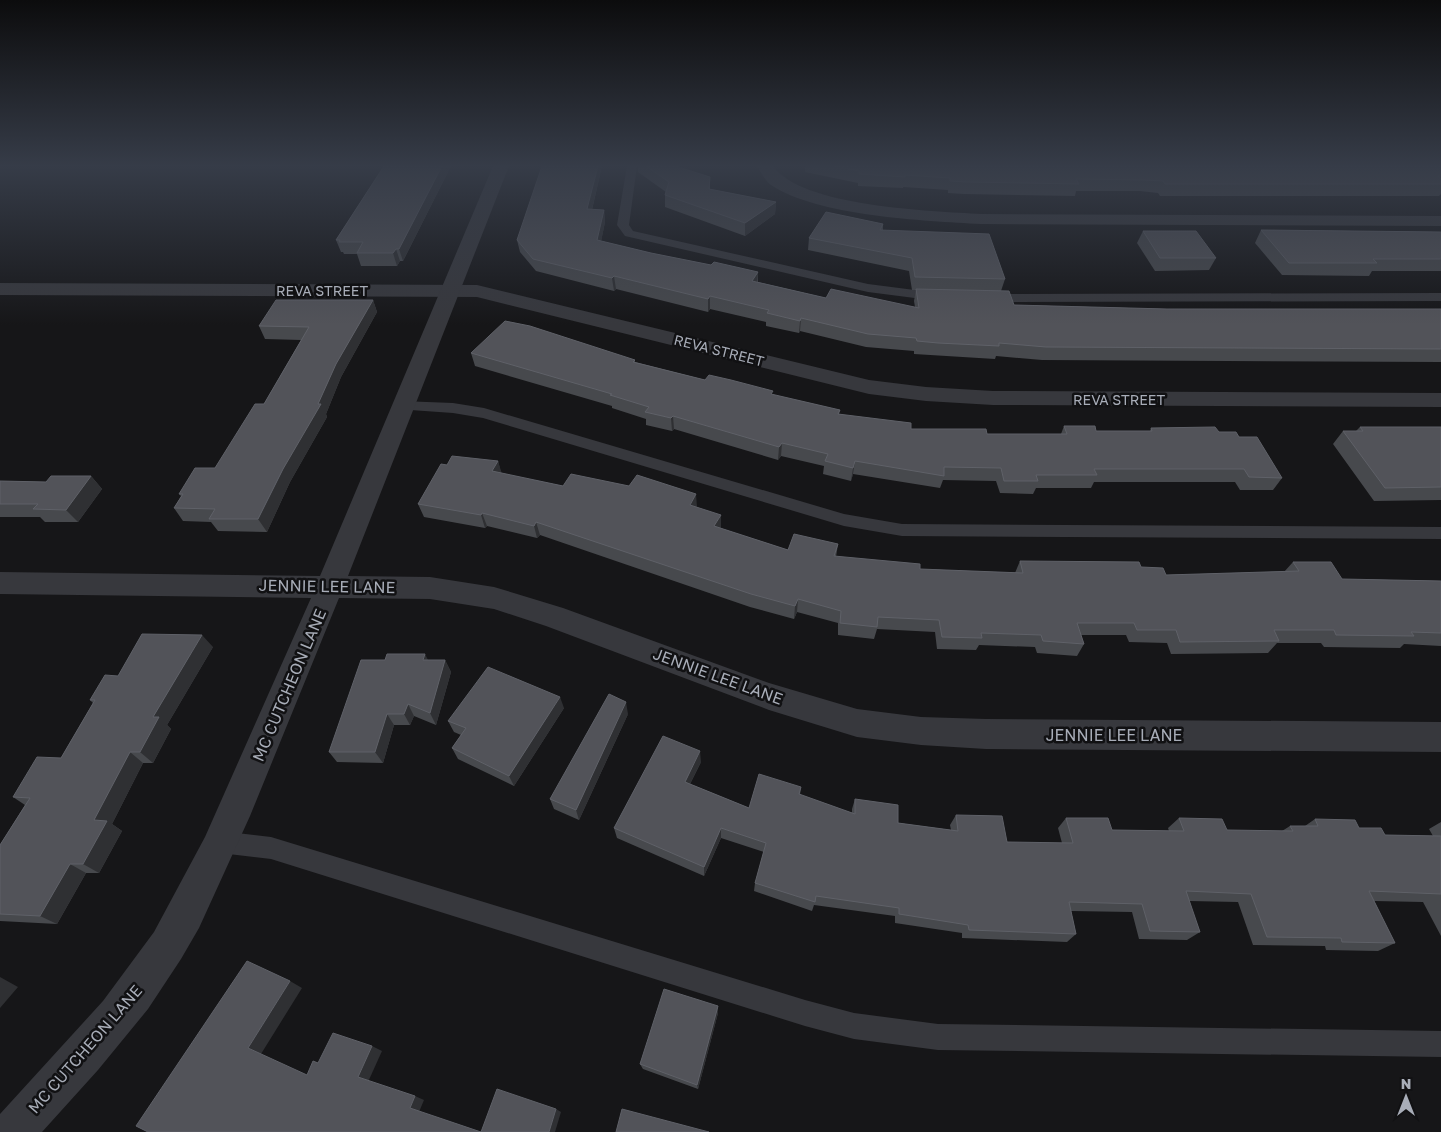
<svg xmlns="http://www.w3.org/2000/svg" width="1441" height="1132" font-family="'Golos Text',sans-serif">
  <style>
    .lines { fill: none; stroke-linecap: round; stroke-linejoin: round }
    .service { fill: #37383d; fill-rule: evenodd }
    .minor { fill: #37383d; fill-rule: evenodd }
    .tertiary { fill: #37383d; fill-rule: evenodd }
    .wall { fill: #47494d }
    .shaded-wall { fill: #2f3033 }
    .building { fill: #525359; stroke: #5f6168 }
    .labels { text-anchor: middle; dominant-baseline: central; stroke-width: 5; stroke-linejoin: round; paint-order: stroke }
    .far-street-label { font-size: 14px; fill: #a8adb8; stroke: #111113 }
    .street-label { font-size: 16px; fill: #a8adb8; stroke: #111113 }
  </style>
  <rect width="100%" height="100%" fill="#161618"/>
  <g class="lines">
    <g class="service">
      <path d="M627,166H637L629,225L633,231L868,284L938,293L944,297L938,301L868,292L625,236L617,225Z"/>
      <path d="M1441,293V301L987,302L981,298L987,294Z"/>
      <path d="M401,401L453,403L484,408L844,514L902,524L1441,527V539L902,536L844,526L483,418L453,413L396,409L394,406L396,403Z"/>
      <path d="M220,831L271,837L805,1000L854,1013L938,1024L1441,1031V1057L938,1050L854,1039L805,1026L271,859L220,853L212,850L209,842L212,834Z"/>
    </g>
    <g class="minor">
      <path d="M757,166H773C802,207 932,211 981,214L1441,216V226L981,224C925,221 817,216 771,185C765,181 761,172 757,166Z"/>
      <path d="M0,283L477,285L869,380L926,387L993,391L1441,393V407L993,405L926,401L869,394L477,297L0,295Z"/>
    </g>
    <path class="tertiary" d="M493,166H509L348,576L430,577L494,587L563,608L769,683L857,709L921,717L986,719L1441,722V752L986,749L921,745L857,737L769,710L546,626L494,609L430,599L339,598L250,816L199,928L181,959L148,1009L98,1070L42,1132H0V1114L103,1001L154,932L205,837L311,598L0,594V572L320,576Z"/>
  </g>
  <g class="wall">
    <path d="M384,166H451L403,261H400L397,266H361L357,254H344L343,252H341L336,240Z"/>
    <path d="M602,166L592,210H604L605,222L601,241L651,253L711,265L758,272V282L826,298L915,307L914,301L916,290H912L909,271L808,250L809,238L883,224V230L1005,279L1001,291L1014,305L1167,309H1441V362L1042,360L996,356L995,359L914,354V351L866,347L800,331L799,333L766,326V322L710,309L708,312L616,289L614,291L536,271L520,252L517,240Z"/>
    <path d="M638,166H675L710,177V189L776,202L775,214L745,236L665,207V195L666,192L638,172Z"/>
    <path d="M805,166H1441V194L1439,196H1160L1158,193L1140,191H1076L1075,196L964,194L948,193V190L903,187V188L858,186V183L805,172Z"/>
    <path d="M1261,230L1441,232V271H1372L1369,276L1282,275L1255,243Z"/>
    <path d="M1143,231L1216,258L1209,270L1155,271L1137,243Z"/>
    <path d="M373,300L377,312L341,377L326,414L327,417L290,482L267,532L218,531L211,522L183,521L174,508L181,496L179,494L215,468L264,404L301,340L265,339L259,326Z"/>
    <path d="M471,353L635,360V362L705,380L840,410L839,414L911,429L987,434H1061L1064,426L1096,431H1150L1151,428L1219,432L1239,437L1282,478L1273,490H1240L1235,482H1094L1091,488H1036L1033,494L1000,493L996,481L943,480L940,488L853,474L851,481L823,474L824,466L781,456L778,460L674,429L672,431L646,425V419L612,408V406L475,366Z"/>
    <path d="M1360,427H1441V500L1374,501L1333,444L1343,431H1356Z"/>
    <path d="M498,461L501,473L563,486L697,507L721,527L720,528L788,550L838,544L836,557L920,569L1015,573L1020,561L1141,567L1166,575L1284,572L1293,562L1342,579L1441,581V646L1404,644L1400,648L1324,647L1321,643H1277L1268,653L1171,654L1167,643L1129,642L1126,635H1081L1084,644L1077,656L1037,653L1035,647L979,645L976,650L937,649L935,632L877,629L874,639L838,635V623L797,612L794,619L750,607L540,535L537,538L487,526L485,528L424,517L418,504L447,465Z"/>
    <path d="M91,476L102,489L78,522H45L40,517H0V481L46,482Z"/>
    <path d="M213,647L167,725L171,729L153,763H143L112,824L122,831L99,873H86L57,924L0,921V845L25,805L13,797L61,758L93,703L90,700L118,676Z"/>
    <path d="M385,660H445L451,672L436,725L414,716L410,725H394L383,763L337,762L329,752Z"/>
    <path d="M564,708L514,786L458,759L452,748L461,735L454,732L448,721Z"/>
    <path d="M628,714L579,820L554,809L550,799Z"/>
    <path d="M701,762L690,784L749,808L801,787L800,795L852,813V809L855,799L898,823L951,830L950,825L956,815L1007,842L1062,843L1058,828L1066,818L1112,830L1169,831L1168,828L1179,818L1227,830L1282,831L1290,826H1305L1315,819L1359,828L1385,835L1433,836L1429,829L1441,822V936L1423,902L1374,901L1395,943L1378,951L1326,950L1325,946L1253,945L1238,902L1189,901L1200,932L1187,940L1139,939L1132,912L1071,911L1076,934L1067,942L962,938V933L895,923V916L814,905L812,911L754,891L755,883L764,852L721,838L704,876L617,838L614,828Z"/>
    <path d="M718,1006V1013L698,1089L643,1069L640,1064Z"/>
  </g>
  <g class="shaded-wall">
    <path d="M442,166H451L403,261L399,249Z"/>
    <path d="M598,166H602L589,222L587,209Z"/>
    <path d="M776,202L775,214L745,236V223Z"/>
    <path d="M604,210L605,222L599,252L597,240Z"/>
    <path d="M396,249L400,261L397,266L393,253Z"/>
    <path d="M758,272L757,285L752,281Z"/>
    <path d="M614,276L616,289L614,291L612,278Z"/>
    <path d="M710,296V309L708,312V299Z"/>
    <path d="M373,300L377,312L341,377L326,414L327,417L290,482L267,532L258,519L283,469L318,404L336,364Z"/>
    <path d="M801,318L800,331L799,333L800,321Z"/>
    <path d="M673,416L674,429L672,431L671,418Z"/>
    <path d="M782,443L781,456L778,460L779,447Z"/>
    <path d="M498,461L502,474L492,471Z"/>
    <path d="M855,461L853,474L851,481L853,468Z"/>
    <path d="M91,476L102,489L78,522L66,510Z"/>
    <path d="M696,494L697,507L690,505Z"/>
    <path d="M482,513L487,526L485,528L481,515Z"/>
    <path d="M721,515V527L714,539V526Z"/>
    <path d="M536,522L540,535L537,538L534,526Z"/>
    <path d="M798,599L797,612L794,619L795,606Z"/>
    <path d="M202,635L213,647L167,725L171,729L153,763L140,752L153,717Z"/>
    <path d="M425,654L431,666L423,660Z"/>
    <path d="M445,660L451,672L436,725L430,713Z"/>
    <path d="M560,697L564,708L514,786L509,776Z"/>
    <path d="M626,702L628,714L579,820L576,810Z"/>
    <path d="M408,704L414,716L410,725L404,714Z"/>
    <path d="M387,714L394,725L383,763L375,752Z"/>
    <path d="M700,751L701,762L686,792L685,782Z"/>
    <path d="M130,752L143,763L112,824L122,831L99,873L83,864L94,820Z"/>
    <path d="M721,828V838L704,876V867Z"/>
    <path d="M70,864L86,873L57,924L40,916Z"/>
    <path d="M0,977L18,987L0,1008Z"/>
    <path d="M290,981L302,988L261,1054L318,1080L248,1048Z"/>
    <path d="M718,1006V1013L698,1089L697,1085Z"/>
    <path d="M372,1046L382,1051L368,1082L358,1077Z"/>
    <path d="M415,1096L424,1100L419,1112L410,1108Z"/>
    <path d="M556,1109L561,1112L555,1132H549Z"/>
  </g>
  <g class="building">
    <path d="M384,166H442L399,249H396L393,253H357L363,242H339L340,240H336Z"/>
    <path d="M542,166H598L587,209L604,210L597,240L651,253L711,265L714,262L758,272L752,281L826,298L831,289L919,308L916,289L1009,291L1014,305L1167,309H1441V349L1046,347L999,343V346L938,343L917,341L916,338L868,334L801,318L800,321L767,313L769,310L710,296L708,299L614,276L612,278L533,259L517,240Z"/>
    <path d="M646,166H675L710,177L709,189L776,202L745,223L665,195L669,182Z"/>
    <path d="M835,166H1441V176H1438L1441,179V184H1165L1163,181L1144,180L1076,179L1079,184L967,182L950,181V178L905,175V177L859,174V171Z"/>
    <path d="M826,212L883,224L880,230L989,234L1005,279L915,277L912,258L809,238Z"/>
    <path d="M1261,230L1441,232V259H1373L1377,263H1289Z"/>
    <path d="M1143,231H1196L1216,258H1160Z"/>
    <path d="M276,300H373L336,364L318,404H321L283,469L258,519H209L215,509L174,508L183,494H179L195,468H215L255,404H264L309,327L259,326Z"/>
    <path d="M505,321L530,326L635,360L633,362L705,380L709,375L731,380L773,391L771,394L840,410L838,414L911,423V429H986L987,434H1067L1064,426H1095L1096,431H1152L1151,428L1215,427L1219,432H1236L1239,437H1257L1282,478L1249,477L1244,469H1094L1097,475H1036L1038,481H1004L1001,468L944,467V476L855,461L853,468L825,461L828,454L782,443L779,447L673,416L671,418L645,412L649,407L610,395L612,394L471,353Z"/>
    <path d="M1360,427H1441V487L1385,488L1343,431H1363Z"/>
    <path d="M452,456L498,461L492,471L563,486L571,474L629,486L637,475L696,494L690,505L721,515L714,526L788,550L794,534L838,544L834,556L920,564V569L1023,573L1020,561L1139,562L1141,567L1163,568L1166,575L1299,571L1293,562H1331L1342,579L1441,581V633L1411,632L1414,636L1336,635L1334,630H1274L1279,641L1180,642L1176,630H1137L1134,623H1077L1084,644L1043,641L1041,635L981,633L982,638L942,637L939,620L878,617L877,627L840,623L841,611L798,599L795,606L751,594L536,522L534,526L482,513L481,515L418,504L441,464L447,465Z"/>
    <path d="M51,476H91L66,510L33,509L38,504H0V481L46,482Z"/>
    <path d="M142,634L202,635L153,717H159L140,752H130L94,820L107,821L83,864H70L40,916L0,914V845L30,798L13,797L37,757L61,758L95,700H90L105,675L118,676Z"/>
    <path d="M387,654H425L423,660H445L430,713L408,704L404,714H387L375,752H329L361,660H385Z"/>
    <path d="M488,667L560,697L509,776L452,748L466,728L448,721Z"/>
    <path d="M609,694L626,702L576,810L550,799Z"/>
    <path d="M663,736L700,751L685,782L749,808L759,774L801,787L799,794L855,814V799L898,805V823L958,831L956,815L1002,816L1007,842L1073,843L1066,818H1108L1112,830L1184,831L1179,818L1222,819L1227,830L1293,831L1290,826H1318L1315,819L1355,820L1359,828H1381L1385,835L1441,836V894L1369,891L1395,943L1342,942L1341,938L1267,937L1251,894L1186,891L1200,932L1150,931L1142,904L1069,902L1076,934L969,930L968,925L899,914V908L816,896L815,902L755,883L766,843L721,828L704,867L614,828Z"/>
    <path d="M247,961L290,981L248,1048L307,1075L313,1061L318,1063L333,1033L372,1046L358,1077L415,1096L410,1108L481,1132L497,1089L556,1109L549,1132H148L136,1126Z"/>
    <path d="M664,989L718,1006L697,1085L640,1064Z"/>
    <path d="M622,1109L709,1132H616Z"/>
  </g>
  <linearGradient id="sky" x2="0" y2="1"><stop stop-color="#0c0c0d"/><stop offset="0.51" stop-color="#363c48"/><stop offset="1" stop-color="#363c48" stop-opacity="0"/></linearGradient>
  <rect width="1441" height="325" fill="url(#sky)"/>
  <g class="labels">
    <g class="far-street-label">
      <text x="322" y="290">REVA STREET</text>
      <text transform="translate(719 350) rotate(14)">REVA STREET</text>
      <text x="1119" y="399">REVA STREET</text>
    </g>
    <g class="street-label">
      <text transform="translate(327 586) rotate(1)">JENNIE LEE LANE</text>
      <text transform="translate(718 676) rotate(20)">JENNIE LEE LANE</text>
      <text transform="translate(289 685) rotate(-67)">MC CUTCHEON LANE</text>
      <text x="1114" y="735">JENNIE LEE LANE</text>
      <text transform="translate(85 1049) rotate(-49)">MC CUTCHEON LANE</text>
    </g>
  </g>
  <g transform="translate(1406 1097)" stroke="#111113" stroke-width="4" paint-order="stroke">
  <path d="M0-4L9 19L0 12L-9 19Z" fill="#a8adb8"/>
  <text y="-8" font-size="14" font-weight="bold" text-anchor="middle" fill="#a8adb8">N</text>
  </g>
</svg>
